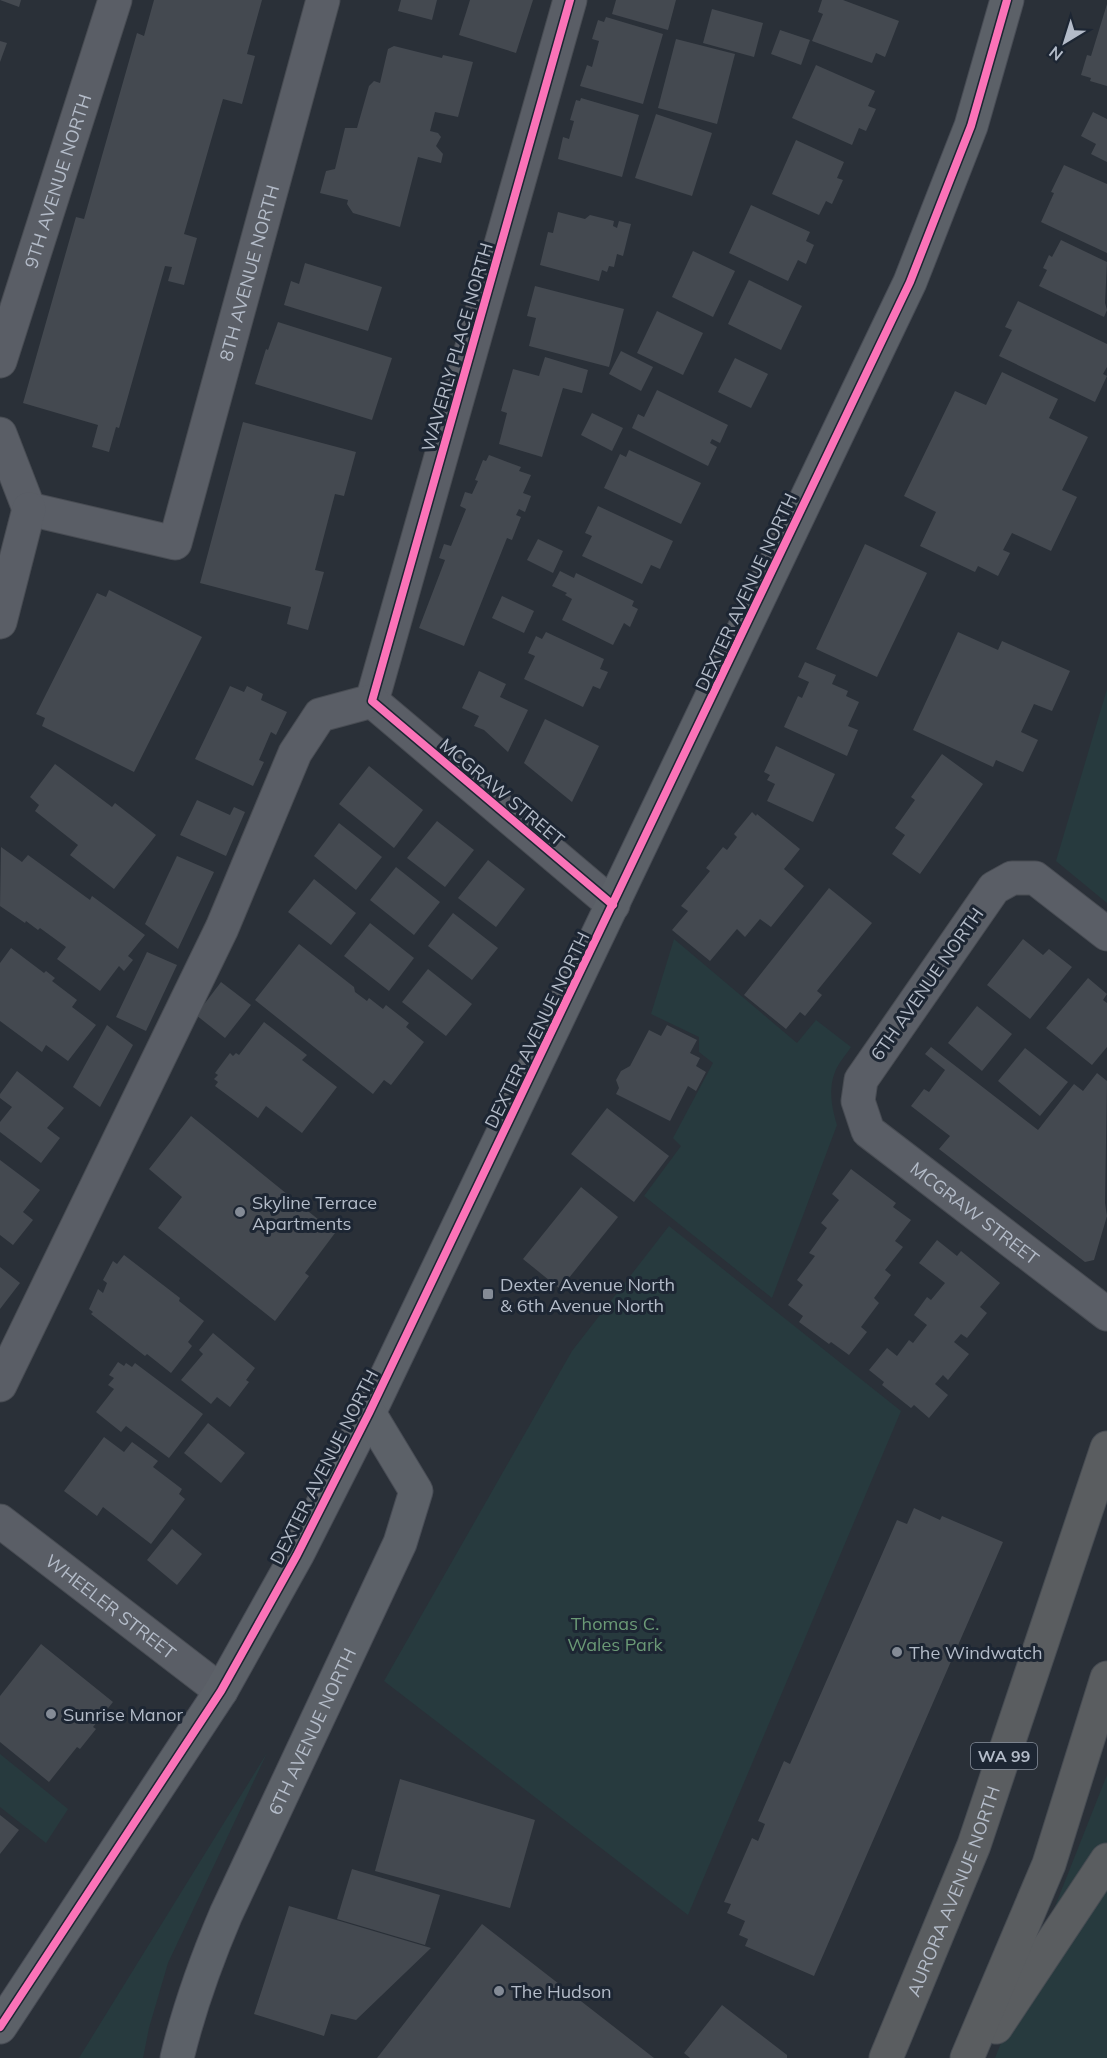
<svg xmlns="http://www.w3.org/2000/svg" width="1107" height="2058" font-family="Mulish,sans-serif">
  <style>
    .green { fill: #273a3e }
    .building { fill: #444950 }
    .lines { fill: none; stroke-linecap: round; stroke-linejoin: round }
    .minor-casing { stroke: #484c53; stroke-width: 35 }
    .major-casing { stroke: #484c55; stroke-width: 35 }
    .highway-casing { stroke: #474c53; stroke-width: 35 }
    .minor { stroke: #5a5e66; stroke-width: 33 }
    .major { stroke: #5c6168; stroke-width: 33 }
    .highway { stroke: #5a5d60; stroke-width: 33 }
    .cycleway-casing { stroke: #1d2633; stroke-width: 11 }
    .cycleway { stroke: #fb73b8; stroke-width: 8 }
    .poi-dot { fill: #848b96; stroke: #1d2633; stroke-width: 2 }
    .labels { text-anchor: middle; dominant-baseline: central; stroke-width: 6; stroke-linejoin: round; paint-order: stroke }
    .shield { fill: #1d2633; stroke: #878f9c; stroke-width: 1.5 }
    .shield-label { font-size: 16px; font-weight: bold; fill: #b4bcc9 }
    .street-label { font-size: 18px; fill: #b4bcc9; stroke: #1d2633 }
    .poi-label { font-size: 18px; fill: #b4bcc9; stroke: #1d2633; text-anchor: start }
    .park-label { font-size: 18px; fill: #6b9a76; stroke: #1d2633 }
  </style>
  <rect width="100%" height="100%" fill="#2a3038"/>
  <g class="green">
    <path d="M1107,689V903L1056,861Z"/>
    <path d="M674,939L797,1043L816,1020L851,1047C846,1055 838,1063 835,1072C828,1089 832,1109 837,1125L772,1298L644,1196L681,1146L673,1138L713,1063L699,1052V1037L651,1014Z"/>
    <path d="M669,1226L901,1411L688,1915L384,1681L572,1351Z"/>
    <path d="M267,1753L168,1963L149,2028L143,2058H79Z"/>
    <path d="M0,1754L68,1809L46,1843L0,1807Z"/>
    <path d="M1107,1775V2058H995Z"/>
  </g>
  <g class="building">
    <path d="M0,0H21L19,7Z"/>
    <path d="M154,0H262L247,54L255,56L242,104L223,99L184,234L197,238L184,285L168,281L172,267L165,266L119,428L116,427L109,452L92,447L98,425L23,403L76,217L84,219L137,33L144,36Z"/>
    <path d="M401,0H437L432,20L398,11Z"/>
    <path d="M470,0H533L516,53L459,35Z"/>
    <path d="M616,0H676L668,30L612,14Z"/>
    <path d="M822,0H843L899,21L885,57L876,53L872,63L812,41L823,14L818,12Z"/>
    <path d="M1107,4V86L1090,81L1091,78L1081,75L1087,55L1091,56Z"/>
    <path d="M712,9L763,23L754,57L703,43Z"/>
    <path d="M606,17L663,34L643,104L580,86L587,65L592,67L599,41L592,39L598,20L604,22Z"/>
    <path d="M780,30L810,40L801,65L771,54Z"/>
    <path d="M676,39L735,54L717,124L658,108Z"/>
    <path d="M0,41L7,43L0,62Z"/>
    <path d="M394,46L442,58L443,55L473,62L458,117L435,112L430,131L438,133L441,137L436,146L443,154L441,163L418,157L400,227L353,213L347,204L348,200L320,193L326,171L335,169L345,128H357L369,86L374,81L380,83L388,49Z"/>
    <path d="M816,65L875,91L868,106L876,109L866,131L859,128L852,145L792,118Z"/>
    <path d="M581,98L639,115L622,177L558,159L563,137L569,139L574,121L570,120L576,100L580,101Z"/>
    <path d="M1093,112L1107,119V162L1091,154L1096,144L1081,136Z"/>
    <path d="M656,114L712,133L692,196L635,178Z"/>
    <path d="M796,140L844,162L837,178L843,180L832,204L826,201L819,215L772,194Z"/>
    <path d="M1064,165L1107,184V253L1041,222L1054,193L1051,192Z"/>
    <path d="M751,205L810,232L806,241L814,245L806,264L798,260L788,281L729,253Z"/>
    <path d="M558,212L585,219L590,215L614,221L613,226L617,228L619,221L631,224L623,256L617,254L614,267L609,266L607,272L602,270L599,281L540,265L548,232L553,233Z"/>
    <path d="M1061,240L1107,262L1105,303L1107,310L1104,317L1039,286L1047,270L1043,268L1049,255L1052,257Z"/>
    <path d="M693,251L735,271L713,317L672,297Z"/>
    <path d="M305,263L382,287L368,331L284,305L291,281L299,284Z"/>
    <path d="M749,280L802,306L781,350L728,324Z"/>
    <path d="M535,286L624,309L609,367L529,346L536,318L527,316Z"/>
    <path d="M1018,301L1107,344V367L1103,374L1107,376L1095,402L999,356L1012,330L1005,327Z"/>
    <path d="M657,311L703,333L683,375L637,353Z"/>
    <path d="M278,322L392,358L372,420L255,384L266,349L268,350Z"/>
    <path d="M621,351L653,367L641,391L609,374Z"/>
    <path d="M545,357L588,370L582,393L563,388L542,457L499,444L507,413L501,411L513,369L539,376Z"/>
    <path d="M735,358L768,374L751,408L718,392Z"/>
    <path d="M1002,372L1058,399L1049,418L1088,437L1062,490L1077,497L1051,551L1012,533L1003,550L1010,553L998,576L978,566L975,572L920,546L936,512L904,496L955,391L986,405Z"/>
    <path d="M657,390L728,425L720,443L712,439L710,443L717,447L708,466L632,428L638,414L644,417Z"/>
    <path d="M592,413L623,428L612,451L581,435Z"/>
    <path d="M243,422L356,452L344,496L335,494L315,570L324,572L308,630L287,624L291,607L200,583Z"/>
    <path d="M629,450L701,483L681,524L604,488L620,454L626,457Z"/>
    <path d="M489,455L521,467L519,471L531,475L523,493L531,496L525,512L519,509L516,515L521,517L512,540L507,538L464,646L419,628L445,560L439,558L444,544L451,546L466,509L460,506L465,492L472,494L478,481L475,480L483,460L486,461Z"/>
    <path d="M598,506L673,541L660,569L651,565L642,584L582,556L592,536L585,533Z"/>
    <path d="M538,539L563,551L553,573L527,560Z"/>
    <path d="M865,544L927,573L877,677L816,649Z"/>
    <path d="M560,571L574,578L576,573L634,601L632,606L638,609L630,627L624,623L613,645L562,620L572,599L565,595L567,593L552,586Z"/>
    <path d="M109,590L202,637L134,772L42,726L45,718L36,714L97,593L106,597Z"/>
    <path d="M502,596L534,611L524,633L492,618Z"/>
    <path d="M546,632L604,659L600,669L608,672L600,689L593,686L583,707L524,679L535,656L528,653L536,636L542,639Z"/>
    <path d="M958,632L998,650L1002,641L1070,671L1052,711L1034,704L1021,732L1038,740L1023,772L996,760L993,767L913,730Z"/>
    <path d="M805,662L836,675L832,684L848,691L846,696L859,702L848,726L858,730L847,756L784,727L798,696L802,698L809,682L798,677Z"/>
    <path d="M479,671L506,684L500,697L528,710L508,752L484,730L474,726L479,716L462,708Z"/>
    <path d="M230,686L244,692L247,686L263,694L261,700L287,712L276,735L271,732L259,760L264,762L253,786L195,759Z"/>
    <path d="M545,719L599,746L572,802L524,763Z"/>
    <path d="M776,746L835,774L813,822L767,801L775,784L767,780L770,775L764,772Z"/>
    <path d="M942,754L983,784L920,874L892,854L905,835L895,828L915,800L911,797Z"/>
    <path d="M55,764L112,807L115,803L156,835L114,889L70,855L78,845L35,811L39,805L30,797Z"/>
    <path d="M369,766L423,810L394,848L339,804Z"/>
    <path d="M197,800L230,815L234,807L245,812L226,856L180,835Z"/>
    <path d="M752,812L756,816L757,814L800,849L784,869L804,886L771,927L760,919L745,937L737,929L710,961L672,930L688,911L681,906L710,871L706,868L723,847L727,850L737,837L734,834Z"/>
    <path d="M437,821L474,850L445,887L407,858Z"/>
    <path d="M339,823L382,857L356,890L314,856Z"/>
    <path d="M1,847L22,862L28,855L90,900L92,896L145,935L128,956L133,960L124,971L119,966L100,991L57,959L66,947L40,928L38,930L26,921L25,923L0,906Z"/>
    <path d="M177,856L214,872L178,949L145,924Z"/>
    <path d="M488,860L525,889L496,927L458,898Z"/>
    <path d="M396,867L440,902L414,935L370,900Z"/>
    <path d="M314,879L356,913L331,945L288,912Z"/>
    <path d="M829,888L872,923L817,991L822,995L805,1016L800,1012L786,1029L744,995Z"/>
    <path d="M453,913L498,948L472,980L428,946Z"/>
    <path d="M370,923L414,958L389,991L344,956Z"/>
    <path d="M1023,939L1043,955L1049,949L1072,967L1030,1019L987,985Z"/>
    <path d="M299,944L354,987L355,992L367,1001L369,998L383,1009L386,1005L409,1023L406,1027L424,1042L391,1085L384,1080L373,1094L255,1000Z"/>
    <path d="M11,948L44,973L46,971L55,978L52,981L77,1000L72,1007L96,1025L68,1061L46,1045L42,1052L0,1021V963Z"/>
    <path d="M147,952L177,965L146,1031L116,1017Z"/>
    <path d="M428,969L472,1004L446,1036L402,1002Z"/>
    <path d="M1088,978L1107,994L1103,1000L1107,1003V1047L1092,1065L1046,1028Z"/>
    <path d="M221,982L251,1005L225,1038L196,1015Z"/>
    <path d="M977,1006L1012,1034L982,1071L948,1043Z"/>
    <path d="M264,1022L307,1055L302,1060L337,1087L302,1133L266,1106L258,1118L215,1086L218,1082L214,1079L218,1075L215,1073L230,1053L233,1056L236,1053L239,1055Z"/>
    <path d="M107,1025L133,1045L100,1107L73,1087Z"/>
    <path d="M667,1025L697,1040L690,1053L700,1058L696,1066L706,1072L696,1091L688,1086L670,1121L616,1094L619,1088L616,1080L621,1071L630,1066L649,1030L661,1036Z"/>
    <path d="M931,1047L1038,1130L1074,1084L1083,1091L1097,1073L1107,1081L1105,1203L1107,1216L1094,1260L1085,1262L939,1149L950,1136L911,1106L924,1089L929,1092L945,1070L925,1054Z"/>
    <path d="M1025,1048L1068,1082L1040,1116L998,1081Z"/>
    <path d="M17,1071L64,1108L47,1128L60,1138L41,1163L0,1132V1122L12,1107L0,1098V1094Z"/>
    <path d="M607,1108L669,1156L634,1202L571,1154Z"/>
    <path d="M191,1116L335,1233L305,1273L309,1276L275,1321L158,1228L182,1197L149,1169Z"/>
    <path d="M0,1160L40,1190L23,1212L33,1220L13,1245L0,1235Z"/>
    <path d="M851,1169L896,1203L893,1207L911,1220L895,1241L903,1247L885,1270L891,1275L874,1298L879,1303L861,1327L867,1332L849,1355L831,1342L829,1344L799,1322L803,1316L788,1305L803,1285L797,1280L815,1256L809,1253L827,1228L821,1223L839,1200L832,1194Z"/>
    <path d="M581,1187L618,1217L560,1289L523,1259Z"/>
    <path d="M937,1240L957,1256L961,1251L1000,1283L980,1307L987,1313L967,1338L961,1334L954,1342L969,1354L948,1380L943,1375L935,1384L948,1395L929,1418L914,1405L911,1408L882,1385L884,1382L869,1370L887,1348L897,1356L909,1340L913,1343L927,1325L914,1315L927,1297L931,1300L945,1283L919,1263Z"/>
    <path d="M124,1255L180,1298L179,1301L204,1321L188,1342L192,1346L171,1373L147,1354L145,1356L91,1314L93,1312L89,1309L98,1289L103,1293L107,1283L103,1280L113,1261L117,1264Z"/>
    <path d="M0,1267L20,1283L0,1309Z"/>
    <path d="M213,1333L255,1368L246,1380L249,1382L230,1407L217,1397L211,1404L181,1380L203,1354L199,1350Z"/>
    <path d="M118,1362L124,1366L126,1363L132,1367L135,1363L203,1414L169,1458L126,1426L121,1432L96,1412L114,1389L108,1385L114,1378L109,1375Z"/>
    <path d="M208,1423L245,1453L221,1483L184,1453Z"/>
    <path d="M104,1437L124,1452L132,1442L158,1461L153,1467L182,1489L179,1494L185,1499L151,1544L103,1507L97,1516L64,1491Z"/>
    <path d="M914,1508L940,1520L942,1516L1003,1542L814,1976L745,1946L748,1939L739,1935L745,1921L727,1913L731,1904L724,1902L752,1838L758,1841L765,1824L758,1821L784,1761L790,1764L897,1520L907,1524Z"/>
    <path d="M172,1529L202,1554L177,1585L147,1560Z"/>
    <path d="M41,1644L113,1702L93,1727L96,1729L80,1749L77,1747L49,1782L0,1742V1696Z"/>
    <path d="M400,1779L535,1820L510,1908L375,1871Z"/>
    <path d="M0,1815L19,1830L0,1854Z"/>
    <path d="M352,1869L440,1895L425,1945L337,1919Z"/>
    <path d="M289,1906L431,1948L356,2020L331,2014L324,2036L254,2014Z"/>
    <path d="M482,1924L654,2058H377Z"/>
    <path d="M722,2005L787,2055V2058H690L684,2053Z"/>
  </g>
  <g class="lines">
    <defs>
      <g id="minor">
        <path id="s1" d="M0,361L115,0"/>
        <path d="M0,434L29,509"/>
        <path id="s2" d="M29,509L175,543L323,0"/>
        <path d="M0,622L29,509"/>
        <path d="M372,701L570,0"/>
        <path d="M372,701L613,905"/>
        <path id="s3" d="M1107,934L1035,878H1012L994,888L861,1080L858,1101L868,1131L1107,1314"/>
        <path d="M0,1385L222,928L295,753L320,715L372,701"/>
        <path id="s4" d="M0,1521L221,1691"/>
      </g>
      <g id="major">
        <path d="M0,2027L221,1691L297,1555L369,1413L910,282L971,126L1007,0"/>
        <path id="s5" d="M177,2058C189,2008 206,1961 226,1914L400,1543L416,1491L369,1413"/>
      </g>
      <g id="highway">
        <path d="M996,2027L1107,1860"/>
        <path id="s6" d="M886,2058L974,1845L1107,1448"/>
        <path d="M967,2058L1049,1864L1107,1678"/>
      </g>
    </defs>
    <use href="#minor" class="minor-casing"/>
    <use href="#major" class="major-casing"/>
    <use href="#highway" class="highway-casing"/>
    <use href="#minor" class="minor"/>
    <use href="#major" class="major"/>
    <use href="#highway" class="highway"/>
    <defs>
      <g id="cycleway">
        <path d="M570,0L372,701L613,905"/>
        <path d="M0,2027L221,1691L297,1555L369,1413L910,282L971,126L1007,0"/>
      </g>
    </defs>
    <use href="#cycleway" class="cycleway-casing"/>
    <use href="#cycleway" class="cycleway"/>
  </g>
  <g class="poi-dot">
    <circle cx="240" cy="1212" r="6"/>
    <rect x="482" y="1288" width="12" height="12" rx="3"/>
    <circle cx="897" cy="1652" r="6"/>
    <circle cx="51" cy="1714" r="6"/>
    <circle cx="499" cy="1991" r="6"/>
  </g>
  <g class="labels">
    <rect class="shield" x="971" y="1743" width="66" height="26" rx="4.5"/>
    <g class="shield-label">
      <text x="1004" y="1756">WA 99</text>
    </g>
    <g class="street-label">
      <text stroke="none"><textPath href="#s1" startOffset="189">9TH AVENUE NORTH</textPath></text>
      <text stroke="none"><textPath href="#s2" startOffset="430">8TH AVENUE NORTH</textPath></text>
      <text transform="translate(457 347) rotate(-74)">WAVERLY PLACE NORTH</text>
      <text transform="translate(746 592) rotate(-65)">DEXTER AVENUE NORTH</text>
      <text transform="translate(502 792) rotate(40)">MCGRAW STREET</text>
      <text transform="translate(927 984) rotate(-55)">6TH AVENUE NORTH</text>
      <text transform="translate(537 1030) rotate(-64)">DEXTER AVENUE NORTH</text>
      <text stroke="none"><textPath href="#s3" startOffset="556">MCGRAW STREET</textPath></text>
      <text transform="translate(324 1467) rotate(-63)">DEXTER AVENUE NORTH</text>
      <text stroke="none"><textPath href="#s4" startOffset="140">WHEELER STREET</textPath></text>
      <text stroke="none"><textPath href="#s5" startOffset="354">6TH AVENUE NORTH</textPath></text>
      <text stroke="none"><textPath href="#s6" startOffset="180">AURORA AVENUE NORTH</textPath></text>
    </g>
    <g class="poi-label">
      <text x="252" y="1202">Skyline Terrace<tspan x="252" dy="21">Apartments</tspan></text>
      <text x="500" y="1284">Dexter Avenue North<tspan x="500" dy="21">&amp; 6th Avenue North</tspan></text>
      <text x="909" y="1652">The Windwatch</text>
      <text x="63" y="1714">Sunrise Manor</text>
      <text x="511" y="1991">The Hudson</text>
    </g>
    <g class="park-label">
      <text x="615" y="1623">Thomas C.<tspan x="615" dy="21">Wales Park</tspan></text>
    </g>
  </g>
  <g transform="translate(1065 42) rotate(218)" stroke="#1d2633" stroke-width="4.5" paint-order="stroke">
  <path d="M0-4.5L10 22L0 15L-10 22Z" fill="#b4bcc9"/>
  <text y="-9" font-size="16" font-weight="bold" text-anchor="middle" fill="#b4bcc9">N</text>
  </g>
</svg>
